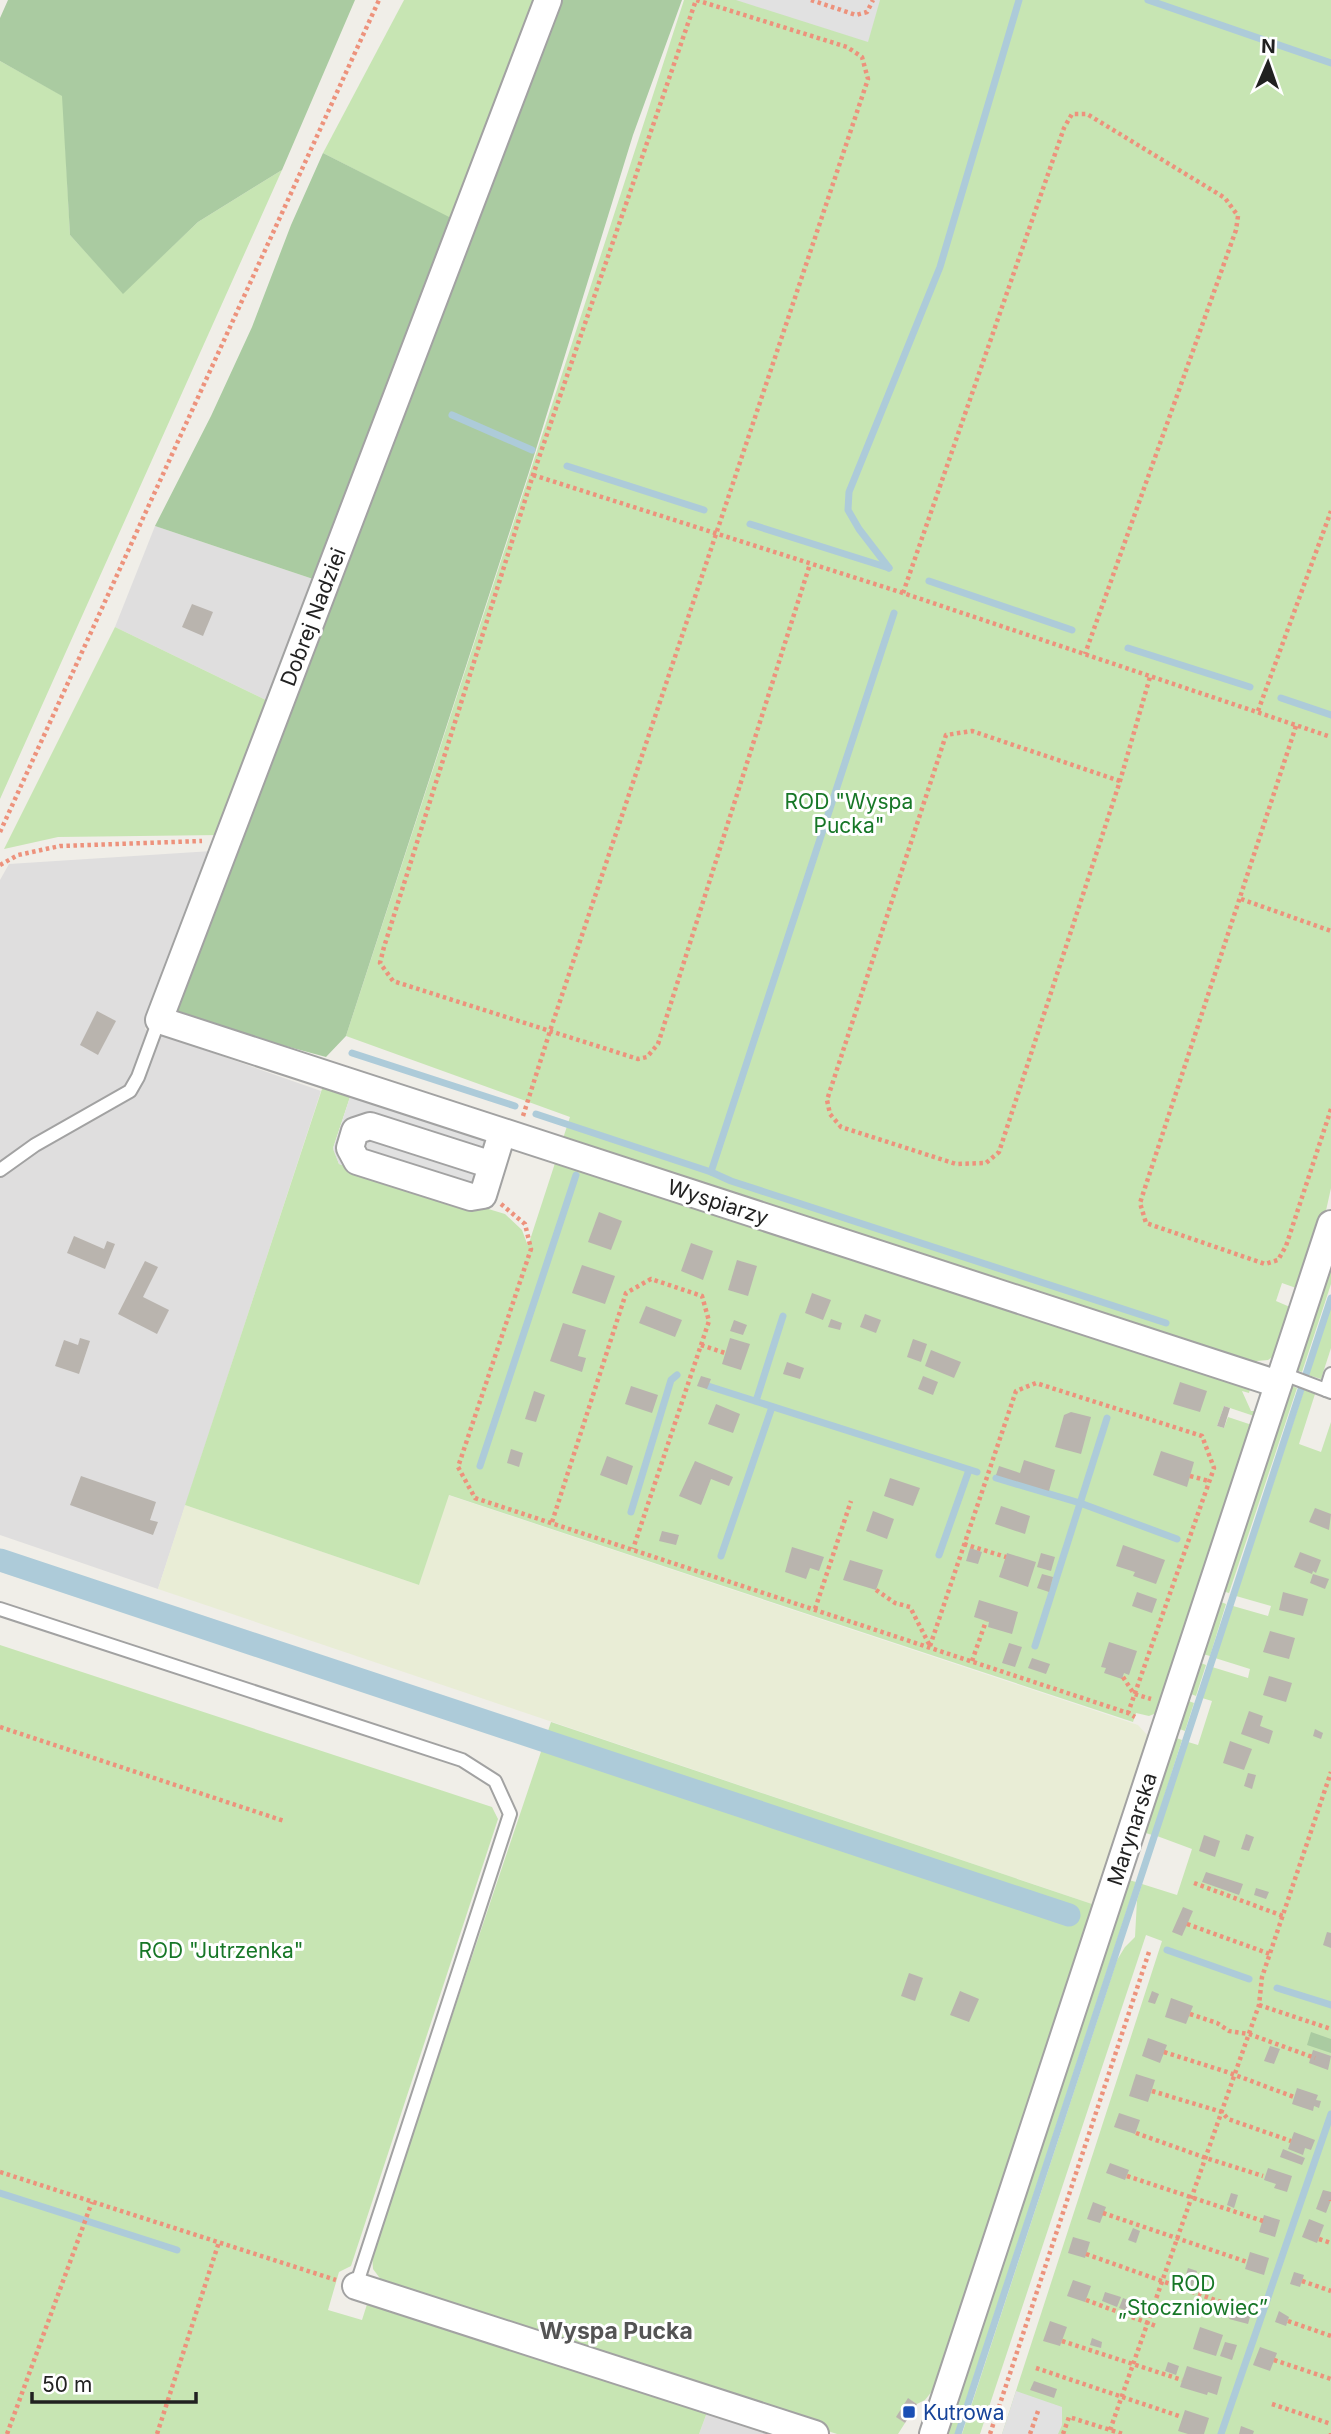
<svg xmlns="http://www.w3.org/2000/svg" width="1331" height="2434" font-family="Inter,sans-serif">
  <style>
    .residential { fill: #dfdede }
    .farmland { fill: #e9edd6 }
    .grass { fill: #c7e5b3 }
    .forest { fill: #aacba1 }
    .parking { fill: #e1e1e1 }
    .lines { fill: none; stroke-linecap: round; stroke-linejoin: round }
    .stream { stroke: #adcbd9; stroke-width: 7 }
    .canal { stroke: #adcbd9; stroke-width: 23 }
    .building { fill: #b9b4ae }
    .service-casing { stroke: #a2a2a2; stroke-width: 16 }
    .minor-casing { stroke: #a2a2a2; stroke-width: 30 }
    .path { stroke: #ed927c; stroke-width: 4.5; stroke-dasharray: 3.5 3.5; stroke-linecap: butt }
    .service { stroke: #fff; stroke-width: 12 }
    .minor { stroke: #fff; stroke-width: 26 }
    .transit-dot { fill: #1a4fb4; stroke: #fff; stroke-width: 2.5 }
    .labels { text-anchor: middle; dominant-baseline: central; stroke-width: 6; stroke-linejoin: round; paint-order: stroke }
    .street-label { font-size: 21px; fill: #212121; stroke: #fff }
    .park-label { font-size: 21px; fill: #177727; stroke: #fff }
    .transit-label { font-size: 21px; fill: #164399; stroke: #fff; text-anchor: start }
    .neighbourhood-label { font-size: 23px; font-weight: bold; fill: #545454; stroke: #fff }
  </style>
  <rect width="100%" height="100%" fill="#f0eee8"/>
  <g class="residential">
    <path d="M155,526L316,580L272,703L115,627Z"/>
    <path d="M212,851L145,1029L321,1091L158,1589L0,1535V880L9,864Z"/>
    <path d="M709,2407L791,2434H699Z"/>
  </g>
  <path class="farmland" d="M448,1495L1138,1725L1150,1738L1103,1878L1092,1904L158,1589L185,1505L419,1585Z"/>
  <g class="grass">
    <path d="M404,0H541L455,221L323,153Z"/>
    <path d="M684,0H1331V1188L1323,1224L1296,1288L1282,1283L1276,1301L1290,1307L1274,1356L1268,1360L1257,1361L1249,1393L1242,1391L1251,1411H1259L1257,1417L1224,1406L1217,1426L1224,1428L1228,1417L1255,1426L1159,1712L1149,1716L1136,1713L1133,1722L449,1495L419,1585L185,1505L323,1086L351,1094L333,1148L339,1164L505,1214L522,1230L528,1246L570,1117L346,1036Z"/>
    <path d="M0,61L63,96L70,235L123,293L198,222L282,170L0,799Z"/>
    <path d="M115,627L272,703L221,835L58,837L4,849Z"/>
    <path d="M1331,1250V1284L1302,1372L1292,1368Z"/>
    <path d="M1331,1305V1348L1321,1379L1308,1375Z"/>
    <path d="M1287,1384L1297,1388L1229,1593L1219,1590Z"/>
    <path d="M1304,1390L1315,1394L1299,1444L1321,1452L1331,1422V2434H1002L1162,1941L1146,1935L980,2434H962L1117,1960L1125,1947L1135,1937L1137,1900L1142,1884L1177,1895L1192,1849L1157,1836L1188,1742L1198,1745L1212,1701L1202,1698L1212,1667L1248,1678L1250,1669L1215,1658L1233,1606L1268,1616L1271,1606L1236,1596Z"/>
    <path d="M1216,1600L1226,1604L1210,1656L1199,1653Z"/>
    <path d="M0,1645L492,1807L498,1819L351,2266L339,2272L328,2310L362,2320L369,2298L709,2407L699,2434H0Z"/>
    <path d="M1196,1661L1206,1665L1196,1696L1186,1692Z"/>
    <path d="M1183,1699L1194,1703L1185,1731L1174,1727Z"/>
    <path d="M551,1722L1092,1904L1076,1960L937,2385L925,2400L917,2404L909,2399L897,2417L905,2423L898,2434H837L388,2289L373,2269L372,2254Z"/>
    <path d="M1171,1736L1182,1740L1152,1835L1140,1831Z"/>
    <path d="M1125,1879L1136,1882L955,2434H943Z"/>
  </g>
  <g class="forest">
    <path d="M8,0H355L282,170L198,222L123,294L70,235L62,96L0,61V18Z"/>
    <path d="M561,0H682L633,135L529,472L346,1036L326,1057L175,1016L243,832L316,580L155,526L211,416L252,327L291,225L323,153L455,220L476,229Z"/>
    <path d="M1311,2032L1331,2039V2053L1307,2045Z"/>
  </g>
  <g class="parking">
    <path d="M736,0H880L868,42Z"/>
    <path d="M351,1094L505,1145L485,1208L339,1164L333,1149Z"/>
    <path d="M1016,2391L1062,2407V2425L1058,2434H1002Z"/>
  </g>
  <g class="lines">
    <g class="stream">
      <path d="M1148,0L1331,63"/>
      <path d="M452,415L532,450"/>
      <path d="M567,466L704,510"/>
      <path d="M750,524L889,568"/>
      <path d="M889,568L859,529L848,510L849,492L940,267L1019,0"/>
      <path d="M929,581L1072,630"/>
      <path d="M1128,648L1250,687"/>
      <path d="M1281,698L1331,715"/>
      <path d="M352,1053L515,1106"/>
      <path d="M536,1114L711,1172L731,1181L1166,1323"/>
      <path d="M711,1172L894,613"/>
      <path d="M708,1386L977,1472"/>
      <path d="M756,1401L783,1316"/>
      <path d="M480,1466L576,1175"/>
      <path d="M996,1478L1080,1503L1177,1539"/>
      <path d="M631,1512L671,1380L677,1375"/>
      <path d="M939,1555L969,1470"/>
      <path d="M721,1556L772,1407"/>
      <path d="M1035,1646L1107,1418"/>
      <path d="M1167,1950L1249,1979"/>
      <path d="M1277,1988L1331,2005"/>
      <path d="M0,2193L177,2250"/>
      <path d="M958,2434L1331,1298"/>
      <path d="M1221,2434L1331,2114"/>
    </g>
    <path class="canal" d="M0,1560L1069,1915"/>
  </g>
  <g class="building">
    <path d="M192,604L213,612L203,636L182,627Z"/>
    <path d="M97,1011L116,1021L98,1055L80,1045Z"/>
    <path d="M599,1212L622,1221L611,1250L588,1242Z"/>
    <path d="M74,1236L104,1249L107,1241L115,1244L105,1269L67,1253Z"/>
    <path d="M691,1243L713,1251L703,1280L681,1271Z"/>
    <path d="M737,1260L757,1266L748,1296L728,1290Z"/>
    <path d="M145,1261L158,1267L143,1297L169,1310L157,1334L118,1314Z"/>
    <path d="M582,1265L615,1276L605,1304L572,1293Z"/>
    <path d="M812,1293L831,1300L823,1320L805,1313Z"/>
    <path d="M646,1306L682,1320L675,1337L639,1323Z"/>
    <path d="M865,1314L881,1320L876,1333L860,1327Z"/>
    <path d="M831,1319L842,1323L840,1330L828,1327Z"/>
    <path d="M734,1320L747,1325L743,1335L730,1331Z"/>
    <path d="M563,1323L586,1330L578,1356L586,1358L582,1372L550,1361Z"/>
    <path d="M80,1338L90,1341L79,1374L55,1366L64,1340L78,1345Z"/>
    <path d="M730,1338L750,1344L741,1370L722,1364Z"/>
    <path d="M913,1339L927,1344L921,1362L907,1357Z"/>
    <path d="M931,1350L961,1362L954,1378L925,1366Z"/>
    <path d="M787,1362L804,1368L800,1379L783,1374Z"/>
    <path d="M701,1376L711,1379L707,1389L697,1386Z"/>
    <path d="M923,1376L938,1382L933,1395L918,1389Z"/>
    <path d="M1180,1382L1207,1391L1200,1412L1173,1404Z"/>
    <path d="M631,1386L658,1395L652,1413L625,1404Z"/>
    <path d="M534,1391L545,1395L536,1422L525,1419Z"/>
    <path d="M716,1404L740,1414L733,1433L708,1424Z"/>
    <path d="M1224,1406L1230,1408L1224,1428L1217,1426Z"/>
    <path d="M1071,1412L1091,1417L1081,1454L1055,1447L1064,1415Z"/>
    <path d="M511,1449L523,1453L519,1467L507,1463Z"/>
    <path d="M1161,1451L1194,1462L1187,1487L1153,1475Z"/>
    <path d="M607,1456L633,1466L627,1485L600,1475Z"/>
    <path d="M1024,1460L1055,1470L1049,1491L996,1475L999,1466L1020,1473Z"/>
    <path d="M695,1461L733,1477L729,1486L711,1479L701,1505L679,1496Z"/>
    <path d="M81,1476L156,1502L150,1520L158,1522L153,1535L70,1505Z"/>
    <path d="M890,1478L920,1488L913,1506L884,1496Z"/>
    <path d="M1001,1506L1030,1516L1025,1534L995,1524Z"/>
    <path d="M1315,1508L1331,1514L1329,1530L1309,1522Z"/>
    <path d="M873,1511L894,1519L887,1539L866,1531Z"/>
    <path d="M662,1531L679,1535L676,1545L659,1541Z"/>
    <path d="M1123,1545L1165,1560L1156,1584L1133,1576L1135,1572L1116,1566Z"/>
    <path d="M792,1547L824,1557L819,1571L810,1568L806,1579L785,1572Z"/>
    <path d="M970,1548L982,1552L978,1564L966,1561Z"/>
    <path d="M1300,1552L1321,1560L1316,1573L1313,1571L1312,1574L1294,1567Z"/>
    <path d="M1007,1553L1036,1562L1028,1587L999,1577Z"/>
    <path d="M1041,1553L1055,1557L1051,1571L1037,1567Z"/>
    <path d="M850,1560L883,1570L876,1590L843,1580Z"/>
    <path d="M1042,1574L1053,1577L1049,1592L1037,1588Z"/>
    <path d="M1313,1574L1329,1579L1325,1589L1310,1583Z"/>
    <path d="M1137,1592L1157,1599L1152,1613L1132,1606Z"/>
    <path d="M1283,1592L1308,1599L1303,1616L1279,1610Z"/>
    <path d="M979,1600L1018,1612L1012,1634L988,1627L989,1622L974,1617Z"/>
    <path d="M1270,1631L1295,1638L1289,1659L1263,1652Z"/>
    <path d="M1109,1642L1137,1651L1129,1675L1124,1673L1122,1679L1104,1673L1106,1668L1101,1667Z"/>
    <path d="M1009,1643L1022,1647L1015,1667L1002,1663Z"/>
    <path d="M1032,1658L1050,1664L1046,1674L1028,1668Z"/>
    <path d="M1269,1676L1292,1683L1286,1702L1263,1695Z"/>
    <path d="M1249,1711L1263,1716L1260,1726L1273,1731L1269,1744L1241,1734Z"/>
    <path d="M1315,1729L1323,1733L1321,1739L1313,1736Z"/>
    <path d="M1230,1741L1252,1749L1244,1770L1223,1763Z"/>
    <path d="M1248,1773L1256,1775L1252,1789L1244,1786Z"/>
    <path d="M1246,1834L1254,1837L1249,1851L1241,1849Z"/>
    <path d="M1204,1835L1220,1841L1215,1857L1199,1851Z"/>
    <path d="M1206,1872L1243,1884L1239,1895L1202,1882Z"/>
    <path d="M1256,1888L1269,1892L1266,1899L1254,1895Z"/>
    <path d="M1183,1907L1193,1911L1182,1936L1172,1932Z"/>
    <path d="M1327,1932L1331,1933V1948L1323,1945Z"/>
    <path d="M909,1973L923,1978L915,2001L901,1996Z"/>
    <path d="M960,1991L979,1999L969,2022L950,2015Z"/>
    <path d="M1152,1991L1159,1994L1155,2004L1148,2002Z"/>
    <path d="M1171,1998L1193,2006L1186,2024L1165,2017Z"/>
    <path d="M1148,2038L1167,2045L1160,2063L1142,2056Z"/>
    <path d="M1270,2046L1280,2049L1274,2064L1264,2061Z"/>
    <path d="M1313,2050L1331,2056L1328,2070L1309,2063Z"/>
    <path d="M1136,2074L1155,2080L1148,2102L1129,2096Z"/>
    <path d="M1297,2088L1318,2095L1316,2100L1321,2101L1319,2108L1314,2106L1313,2111L1292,2104Z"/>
    <path d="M1119,2113L1140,2120L1135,2134L1114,2127Z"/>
    <path d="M1294,2132L1315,2140L1311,2150L1305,2148L1303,2155L1288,2149Z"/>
    <path d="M1283,2149L1305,2158L1302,2165L1280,2157Z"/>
    <path d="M1110,2163L1129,2170L1125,2180L1106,2173Z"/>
    <path d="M1268,2168L1292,2176L1287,2192L1274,2188L1276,2184L1264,2180Z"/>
    <path d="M1323,2190L1331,2192V2200L1326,2213L1316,2209Z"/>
    <path d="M1231,2193L1238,2195L1234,2208L1227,2205Z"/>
    <path d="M1093,2202L1106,2207L1100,2223L1087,2219Z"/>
    <path d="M1264,2215L1280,2220L1275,2237L1259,2232Z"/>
    <path d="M1309,2219L1324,2225L1317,2243L1302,2237Z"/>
    <path d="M1133,2228L1140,2231L1136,2243L1128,2240Z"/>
    <path d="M1073,2237L1090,2242L1085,2258L1068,2253Z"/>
    <path d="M1250,2252L1269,2258L1264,2275L1245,2269Z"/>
    <path d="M1188,2268L1197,2271L1192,2288L1183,2285Z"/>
    <path d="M1294,2272L1304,2275L1300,2287L1290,2284Z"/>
    <path d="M1073,2280L1091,2286L1085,2302L1067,2296Z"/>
    <path d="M1105,2292L1121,2297L1117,2307L1102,2301Z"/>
    <path d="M1123,2298L1138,2304L1135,2314L1119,2308Z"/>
    <path d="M1233,2305L1252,2310L1248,2324L1229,2319Z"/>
    <path d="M1279,2311L1289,2317L1286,2326L1275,2322Z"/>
    <path d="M1050,2321L1067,2327L1060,2346L1043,2341Z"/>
    <path d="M1200,2327L1223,2335L1216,2356L1193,2349Z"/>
    <path d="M1092,2338L1102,2342L1101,2348L1090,2345Z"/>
    <path d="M1225,2342L1237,2345L1232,2360L1220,2356Z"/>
    <path d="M1260,2347L1277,2353L1270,2371L1253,2365Z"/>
    <path d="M1168,2362L1179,2366L1176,2375L1165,2371Z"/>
    <path d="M1187,2366L1222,2377L1217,2395L1208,2392L1207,2395L1180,2387Z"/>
    <path d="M1034,2381L1057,2389L1054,2398L1030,2390Z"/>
    <path d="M908,2398L917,2404L905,2423L896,2417Z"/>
    <path d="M1185,2410L1209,2418L1204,2434H1188L1178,2431Z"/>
    <path d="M1241,2426L1254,2431L1253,2434H1239Z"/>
  </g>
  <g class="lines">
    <defs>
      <g id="service">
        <path d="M0,1170L35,1145L130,1091L138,1077L159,1020"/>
        <path d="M1281,1373L1331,1392"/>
        <path d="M1326,1390L1331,1374"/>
        <path d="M0,1609L462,1760L495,1781L510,1814L356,2286"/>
      </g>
      <g id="minor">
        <path d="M548,0L159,1020L1278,1384"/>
        <path d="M492,1165L370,1126L355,1131L350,1148L357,1161L471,1197L483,1195L499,1143"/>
        <path d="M356,2286L815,2434"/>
        <path d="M933,2434L1331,1224"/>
      </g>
    </defs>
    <use href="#service" class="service-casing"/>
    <use href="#minor" class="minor-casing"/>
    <g class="path">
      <path d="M811,0L856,15L867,12L873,0"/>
      <path d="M533,475L903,593L1331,737"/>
      <path d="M903,593L1064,128L1072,114H1087L1225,198L1238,216L1236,230L1085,654"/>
      <path d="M1258,711L1331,511"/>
      <path d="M1296,726L1140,1203L1146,1223L1265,1264L1278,1260L1286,1246L1331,1109"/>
      <path d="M1120,781L972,731L946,735L827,1100L830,1114L841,1127L956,1164L986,1163L999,1152L1120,781L1150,677"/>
      <path d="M0,832L379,0"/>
      <path d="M0,865L18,855L60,846L202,841"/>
      <path d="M1241,899L1331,931"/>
      <path d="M523,1116L550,1031L868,79L862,57L847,47L696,0L533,475L384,947L380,963L393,981L638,1059L647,1057L658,1044L810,564"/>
      <path d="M501,1204L525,1224L531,1249L458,1467L475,1498L1128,1713L1135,1717"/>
      <path d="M701,1345L725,1353"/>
      <path d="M1190,1476L1209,1481"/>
      <path d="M552,1522L626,1293L651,1279L702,1296L709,1321L633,1549"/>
      <path d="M964,1544L1006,1557"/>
      <path d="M876,1590L895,1603L910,1607L930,1646"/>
      <path d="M815,1609L851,1501"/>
      <path d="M930,1646L1016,1391L1036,1383L1202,1436L1214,1468L1128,1713"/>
      <path d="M972,1661L986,1621"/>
      <path d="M1123,1677L1134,1694L1151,1699"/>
      <path d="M0,1727L284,1821"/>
      <path d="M1194,1883L1283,1916"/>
      <path d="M1187,1924L1270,1954"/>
      <path d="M1259,2005L1331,2029"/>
      <path d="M1190,2014L1217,2023L1229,2031L1249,2034L1315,2058"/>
      <path d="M1164,2052L1227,2072L1294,2097"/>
      <path d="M1152,2091L1222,2112L1228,2119L1291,2141"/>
      <path d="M1136,2133L1206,2158L1263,2176"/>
      <path d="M0,2172L336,2280"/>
      <path d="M1127,2176L1263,2221"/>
      <path d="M1331,2200V2201"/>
      <path d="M1103,2213L1247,2262"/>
      <path d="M1319,2239L1331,2243"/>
      <path d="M1086,2254L1232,2306"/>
      <path d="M1302,2281L1331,2291"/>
      <path d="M1086,2300L1156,2326"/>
      <path d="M1288,2321L1331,2336"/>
      <path d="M1062,2341L1182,2380"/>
      <path d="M1274,2360L1331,2379"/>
      <path d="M1036,2368L1182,2417"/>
      <path d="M1272,2404L1331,2424"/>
      <path d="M1110,2430L1259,2005L1262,1977L1331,1772"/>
      <path d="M7,2434L92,2202"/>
      <path d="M157,2434L219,2242"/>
      <path d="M990,2434L1149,1952"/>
      <path d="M1030,2434L1038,2411"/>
      <path d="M1063,2434L1069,2417L1123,2434"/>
      <path d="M1331,2434V2433"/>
    </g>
    <use href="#service" class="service"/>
    <use href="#minor" class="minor"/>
  </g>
  <rect class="transit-dot" x="902" y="2405" width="14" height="14" rx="3.5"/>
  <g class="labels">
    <g class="street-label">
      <text transform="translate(313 617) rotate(-69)">Dobrej Nadziei</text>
      <text transform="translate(718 1202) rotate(18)">Wyspiarzy</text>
      <text transform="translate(1132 1829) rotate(-72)">Marynarska</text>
    </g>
    <g class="park-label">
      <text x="849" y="801">ROD "Wyspa<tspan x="849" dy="24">Pucka"</tspan></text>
      <text x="221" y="1950">ROD "Jutrzenka"</text>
      <text x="1193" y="2283">ROD<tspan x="1193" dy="24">„Stoczniowiec”</tspan></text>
    </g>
    <g class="transit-label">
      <text x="923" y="2412">Kutrowa</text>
    </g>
    <g class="neighbourhood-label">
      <text x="616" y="2331">Wyspa Pucka</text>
    </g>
  </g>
  <g transform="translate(1268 63) rotate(2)" stroke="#ffffff" stroke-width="5" paint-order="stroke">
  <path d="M0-5L12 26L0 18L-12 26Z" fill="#212121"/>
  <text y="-10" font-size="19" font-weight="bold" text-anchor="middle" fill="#212121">N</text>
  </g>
  <path d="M32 2392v10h164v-10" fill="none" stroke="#212121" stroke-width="3.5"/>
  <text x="42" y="2392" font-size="21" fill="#212121" stroke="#ffffff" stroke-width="5" paint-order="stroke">50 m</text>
</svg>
